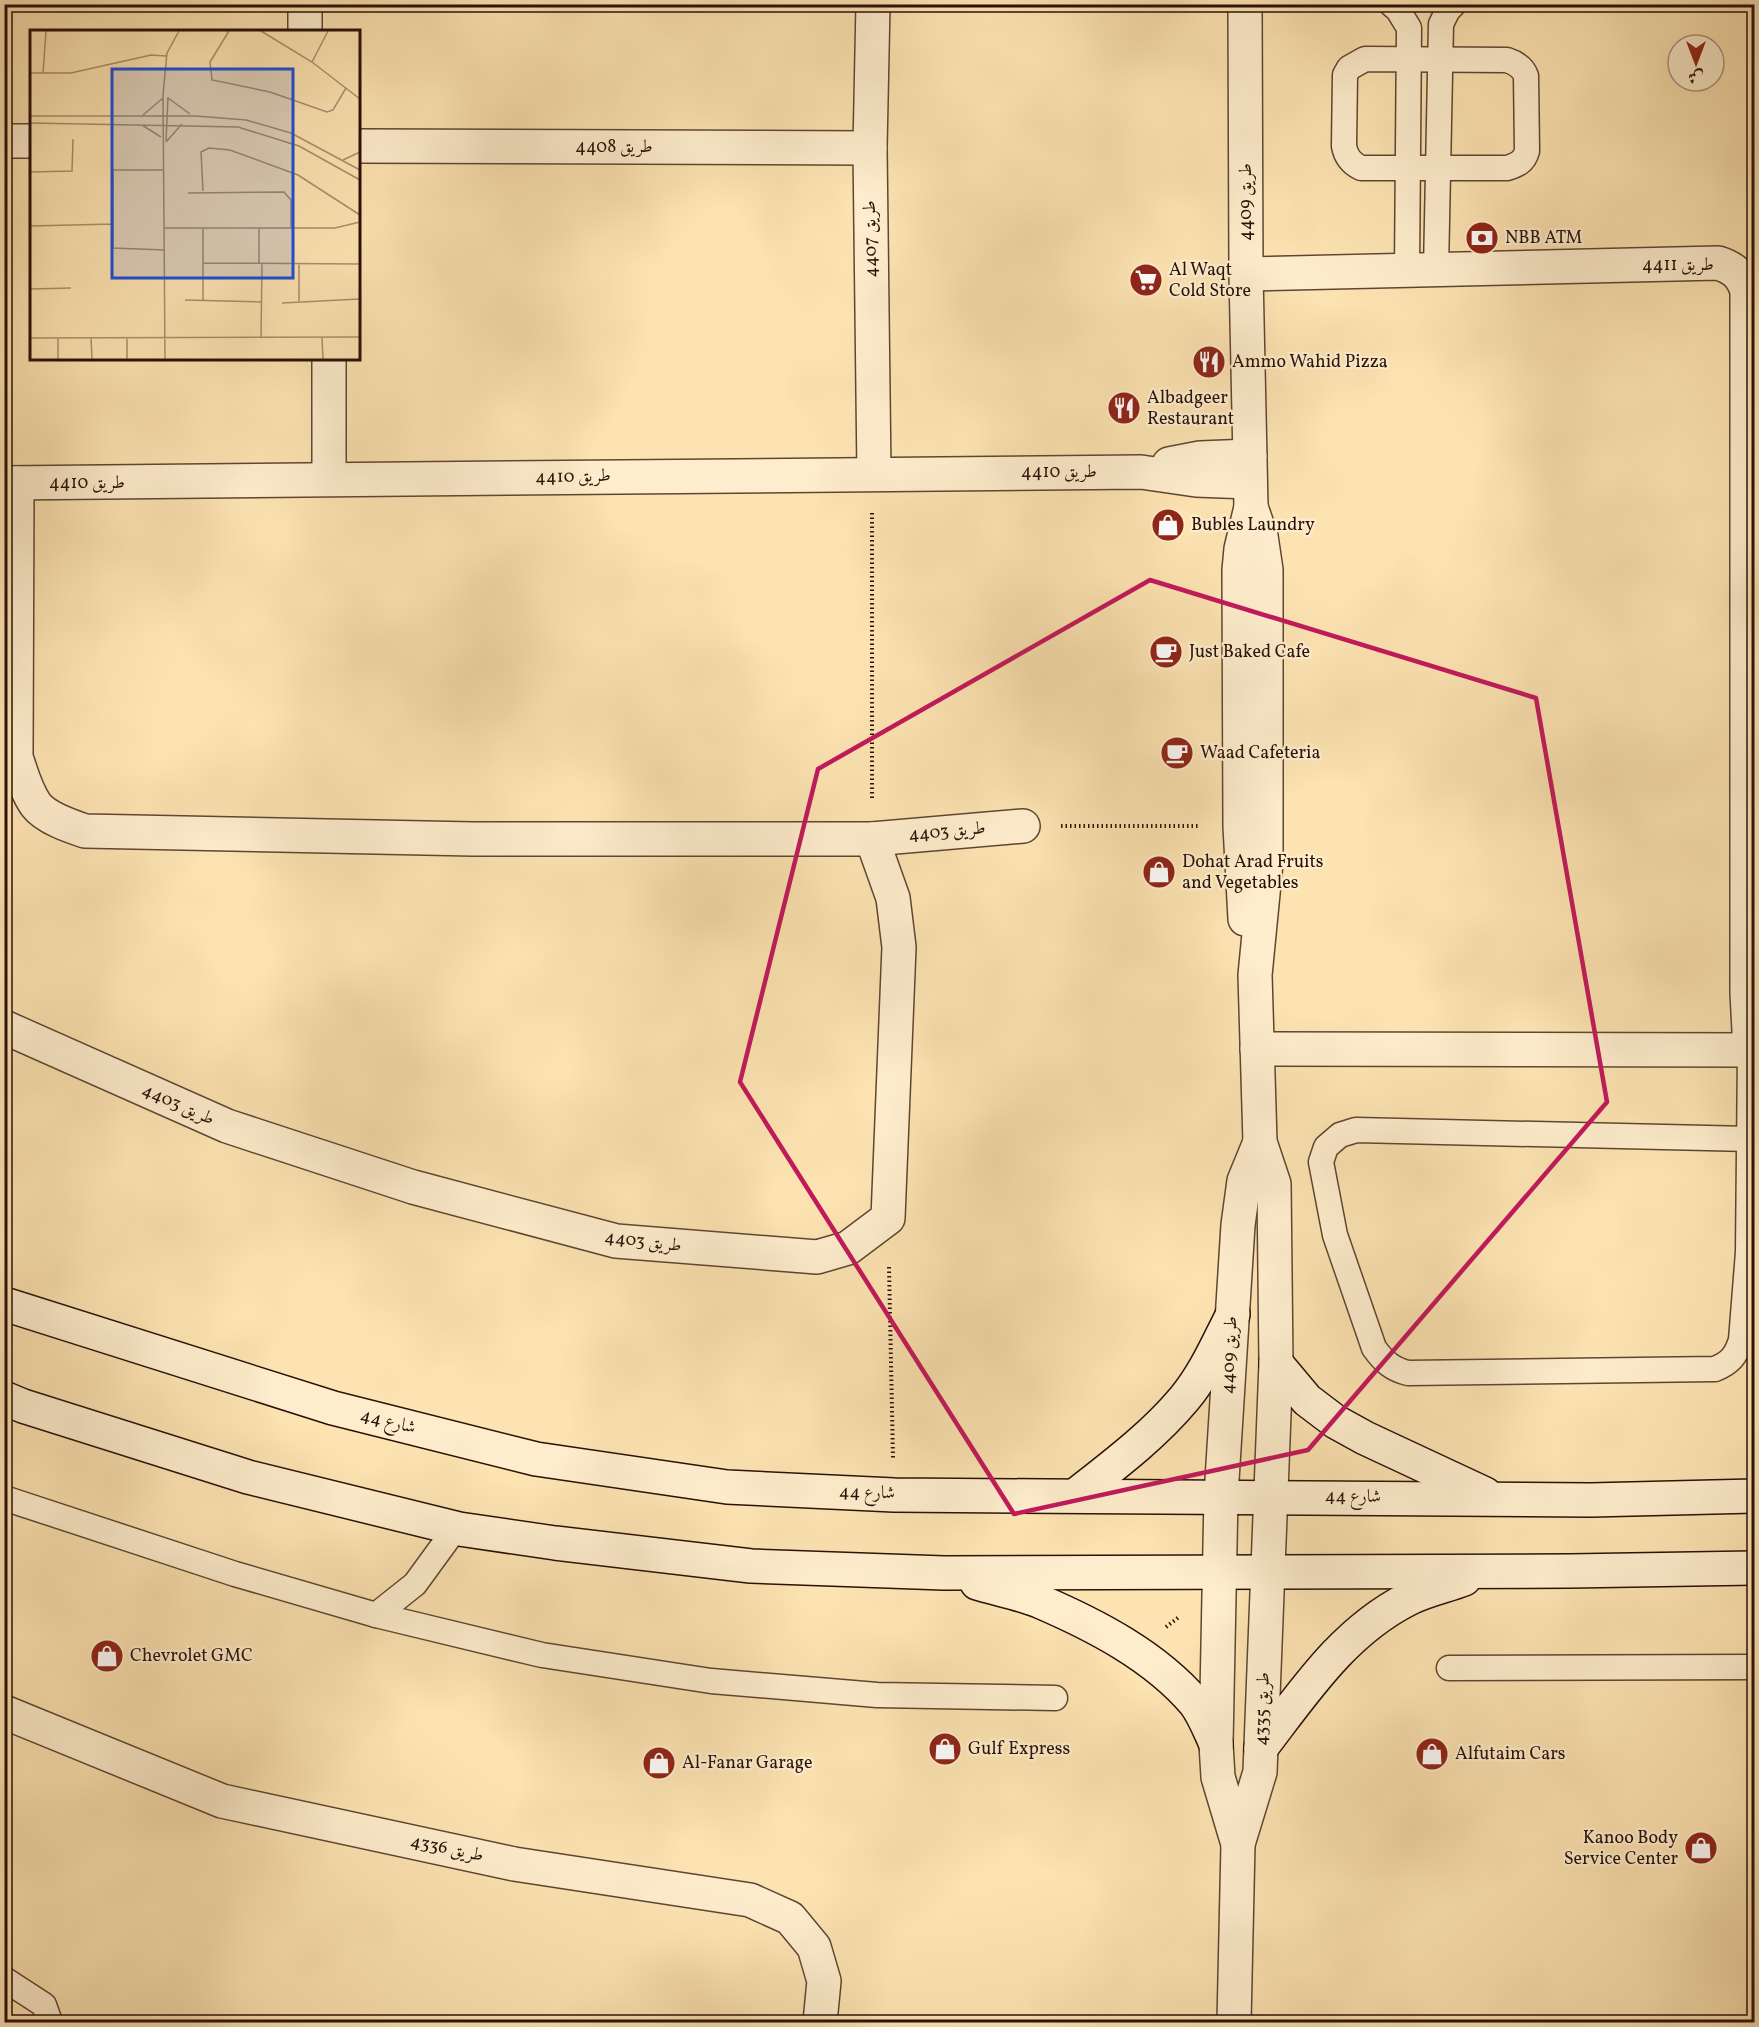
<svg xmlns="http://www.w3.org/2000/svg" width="1759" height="2027" font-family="Vollkorn,Amiri,serif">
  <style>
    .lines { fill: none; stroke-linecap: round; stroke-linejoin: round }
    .lane-casing { stroke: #5e4632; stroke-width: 27 }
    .street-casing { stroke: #5e4632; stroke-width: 36 }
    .secondary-casing { stroke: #291108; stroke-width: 36 }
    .path { stroke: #291108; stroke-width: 4; stroke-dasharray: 1.5 3; stroke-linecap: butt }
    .lane { stroke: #feedcd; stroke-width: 24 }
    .street { stroke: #feedcd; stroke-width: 33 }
    .secondary { stroke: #feedcd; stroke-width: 33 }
    .marked { fill: none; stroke: #c2185b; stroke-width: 4.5; stroke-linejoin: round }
    .labels { text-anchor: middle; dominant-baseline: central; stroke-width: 4.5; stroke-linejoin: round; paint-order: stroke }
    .street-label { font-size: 18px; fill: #291108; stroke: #feedcd }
    .poi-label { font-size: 18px; fill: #291108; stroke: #feedcd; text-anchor: start }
    .inset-road { fill: none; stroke: #a88f6e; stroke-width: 1.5 }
    .view { fill: #1d4ed8; fill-opacity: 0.15; stroke: #1d4ed8; stroke-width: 3 }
    .inset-edge { fill: none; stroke: #291108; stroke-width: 3 }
  </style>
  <rect width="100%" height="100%" fill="#fde3b2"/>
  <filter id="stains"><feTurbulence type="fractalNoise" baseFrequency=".00333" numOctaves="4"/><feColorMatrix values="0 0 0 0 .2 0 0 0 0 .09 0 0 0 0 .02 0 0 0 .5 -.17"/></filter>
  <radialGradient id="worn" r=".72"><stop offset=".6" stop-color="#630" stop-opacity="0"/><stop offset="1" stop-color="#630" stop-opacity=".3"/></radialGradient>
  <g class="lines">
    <defs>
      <g id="lane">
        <path d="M1391,4L1398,10L1409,28L1407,270"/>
        <path d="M1365,59L1507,60C1516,63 1523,67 1526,76L1527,151C1524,162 1517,165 1507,168H1361C1351,163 1346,157 1344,146L1345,75L1349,68Z"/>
        <path d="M1436,270L1441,24L1448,10L1454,4"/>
        <path d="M1750,1050L1748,1252L1741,1340C1736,1356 1730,1363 1715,1369L1408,1373C1392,1369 1384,1362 1374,1348L1335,1235L1321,1162L1326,1147L1340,1135L1356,1130L1750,1139"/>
        <path d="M4,1498L235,1574L376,1615L415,1584L450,1536L459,1529"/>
        <path d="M376,1615L542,1655L711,1681L877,1695L1055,1698"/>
        <path d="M1449,1668L1754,1667"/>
        <path d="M4,1979L44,2005L50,2022"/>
      </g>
      <g id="street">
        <path d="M873,4L870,148L874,474"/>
        <path d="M305,32V4"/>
        <path d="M4,141H32"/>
        <path d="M358,146L870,148"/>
        <path d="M1246,274L1718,263C1734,268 1742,275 1747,291V993L1750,1050L1257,1049"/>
        <path d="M329,358V479"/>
        <path d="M1169,464L1200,458L1250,456"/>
        <path d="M4,483L1141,472L1196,480L1250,482"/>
        <path d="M17,483L16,757C21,772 26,791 36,805C46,818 70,826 85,831L473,839H872L1023,826"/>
        <path d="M1245,919L1240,826L1239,570L1241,549L1251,507L1246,274L1245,4"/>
        <path d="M4,1027L227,1126L413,1187L616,1241L817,1257L848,1248L888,1218L899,947L893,898L872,839"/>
        <path d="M4,1712L222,1801L514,1864L750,1900L790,1918L814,1947L824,1981L820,2022"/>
        <path d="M1238,1844L1218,1777L1216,1744L1221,1496L1238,1225L1244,1181L1260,1142"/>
        <path d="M1234,2022L1238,1844L1260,1772L1276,1363L1274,1184L1260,1142L1255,975L1266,863V570L1261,536L1251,507"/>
      </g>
      <g id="secondary">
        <path d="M4,1304L333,1408L536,1459L727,1487L894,1495L1591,1500L1754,1496"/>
        <path d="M1276,1363L1307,1400L1336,1422L1365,1438L1485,1494"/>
        <path d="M4,1398L23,1406L248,1477L459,1529L555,1543L751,1566L944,1573L1570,1571L1754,1568"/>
        <path d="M1076,1495C1114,1465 1153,1436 1184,1399C1205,1374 1218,1343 1233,1314"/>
        <path d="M977,1583C997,1589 1019,1593 1039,1601C1095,1625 1155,1656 1195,1703C1204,1715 1210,1731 1216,1744"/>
        <path d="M1261,1748C1304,1692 1343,1632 1408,1599C1425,1590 1446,1586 1464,1579"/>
      </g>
    </defs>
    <use href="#lane" class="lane-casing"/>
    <use href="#street" class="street-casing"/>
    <use href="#secondary" class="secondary-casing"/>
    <g class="path">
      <path d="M872,513V799"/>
      <path d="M1061,826H1200"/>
      <path d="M889,1267L893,1458"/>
      <path d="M1166,1627L1179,1617"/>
    </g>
    <use href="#lane" class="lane"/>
    <use href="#street" class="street"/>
    <use href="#secondary" class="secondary"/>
  </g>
  <path class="marked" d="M1150,580L1536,698L1607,1102L1308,1450L1014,1514L740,1082L818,769Z"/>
  <defs>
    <symbol id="bank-disc" viewBox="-11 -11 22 22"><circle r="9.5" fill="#8f2418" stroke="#feedcd"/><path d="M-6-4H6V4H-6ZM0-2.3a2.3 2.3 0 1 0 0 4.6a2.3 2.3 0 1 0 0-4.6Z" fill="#fff"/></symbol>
    <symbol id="supermarket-disc" viewBox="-11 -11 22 22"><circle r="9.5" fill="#8f2418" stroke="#feedcd"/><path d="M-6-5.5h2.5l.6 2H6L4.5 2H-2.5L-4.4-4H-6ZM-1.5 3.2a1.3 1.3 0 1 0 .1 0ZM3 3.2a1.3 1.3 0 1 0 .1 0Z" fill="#fff"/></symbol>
    <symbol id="restaurant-disc" viewBox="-11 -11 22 22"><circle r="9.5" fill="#8f2418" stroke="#feedcd"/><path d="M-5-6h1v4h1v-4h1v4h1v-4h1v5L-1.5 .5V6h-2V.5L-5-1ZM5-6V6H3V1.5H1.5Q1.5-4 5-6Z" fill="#fff"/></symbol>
    <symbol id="shop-disc" viewBox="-11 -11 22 22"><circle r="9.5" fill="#8f2418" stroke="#feedcd"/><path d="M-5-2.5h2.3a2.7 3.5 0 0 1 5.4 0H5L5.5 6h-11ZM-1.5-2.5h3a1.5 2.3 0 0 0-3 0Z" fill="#fff"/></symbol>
    <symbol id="cafe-disc" viewBox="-11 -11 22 22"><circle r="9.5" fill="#8f2418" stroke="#feedcd"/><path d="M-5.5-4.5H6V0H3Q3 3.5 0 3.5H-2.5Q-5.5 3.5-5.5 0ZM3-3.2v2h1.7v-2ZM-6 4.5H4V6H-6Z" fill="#fff"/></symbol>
  </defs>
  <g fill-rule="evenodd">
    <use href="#bank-disc" x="1463" y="219" width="38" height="38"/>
    <use href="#supermarket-disc" x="1127" y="261" width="38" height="38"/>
    <use href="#restaurant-disc" x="1190" y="343" width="38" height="38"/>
    <use href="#restaurant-disc" x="1105" y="389" width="38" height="38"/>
    <use href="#shop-disc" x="1149" y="506" width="38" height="38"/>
    <use href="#cafe-disc" x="1147" y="633" width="38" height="38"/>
    <use href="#cafe-disc" x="1158" y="734" width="38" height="38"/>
    <use href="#shop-disc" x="1140" y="853" width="38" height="38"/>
    <use href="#shop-disc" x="88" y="1637" width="38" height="38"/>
    <use href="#shop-disc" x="926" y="1730" width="38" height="38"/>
    <use href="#shop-disc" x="1413" y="1735" width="38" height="38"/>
    <use href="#shop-disc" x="640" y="1744" width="38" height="38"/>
    <use href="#shop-disc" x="1682" y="1829" width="38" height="38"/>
  </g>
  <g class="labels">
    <g class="street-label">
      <text x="614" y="147">طريق 4408</text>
      <text transform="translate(1246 202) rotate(-90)">طريق 4409</text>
      <text transform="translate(871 239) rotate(-91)">طريق 4407</text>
      <text x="1678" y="265">طريق 4411</text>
      <text x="1059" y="472">طريق 4410</text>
      <text transform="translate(573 477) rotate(-1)">طريق 4410</text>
      <text x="87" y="483">طريق 4410</text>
      <text transform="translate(947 832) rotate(-5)">طريق 4403</text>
      <text transform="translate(178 1105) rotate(24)">طريق 4403</text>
      <text transform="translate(643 1242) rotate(7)">طريق 4403</text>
      <text transform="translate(1230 1355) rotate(-87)">طريق 4409</text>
      <text transform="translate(388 1422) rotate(14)">شارع 44</text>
      <text transform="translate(867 1493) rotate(2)">شارع 44</text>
      <text transform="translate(1353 1497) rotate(1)">شارع 44</text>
      <text transform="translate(1263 1709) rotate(-88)">طريق 4335</text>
      <text transform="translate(447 1849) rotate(12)">طريق 4336</text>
    </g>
    <g class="poi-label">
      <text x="1505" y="238">NBB ATM</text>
      <text x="1169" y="270">Al Waqt<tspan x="1169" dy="21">Cold Store</tspan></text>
      <text x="1232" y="362">Ammo Wahid Pizza</text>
      <text x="1147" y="398">Albadgeer<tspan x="1147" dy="21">Restaurant</tspan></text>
      <text x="1191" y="525">Bubles Laundry</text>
      <text x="1189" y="652">Just Baked Cafe</text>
      <text x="1200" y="753">Waad Cafeteria</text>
      <text x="1182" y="862">Dohat Arad Fruits<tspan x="1182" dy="21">and Vegetables</tspan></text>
      <text x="130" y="1656">Chevrolet GMC</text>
      <text x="968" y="1749">Gulf Express</text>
      <text x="1455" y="1754">Alfutaim Cars</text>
      <text x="682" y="1763">Al-Fanar Garage</text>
      <text x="1678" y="1838" text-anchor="end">Kanoo Body<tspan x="1678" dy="21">Service Center</tspan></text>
    </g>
  </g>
  <g transform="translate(30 30)">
    <rect width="330" height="330" fill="#fde3b2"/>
    <path class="inset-road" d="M199,1L180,32L182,50L240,62L297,82L303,80L316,58M231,1L282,32L330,69M282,32L298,1M0,43H41L121,25L136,26M13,43L16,1M138,68L160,84M113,85L133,68M0,86H166L216,90L261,103L330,140M0,93L208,97L269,116L330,150M112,95L131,107M136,111L138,67M136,112L152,94M313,130L330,122M133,140H83V218L135,220M0,142L42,141L43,109M173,161L171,122L179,118L200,120L268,145L330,185M158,163L254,162L261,170V198M134,195L135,329M0,196L83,194M134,196L133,65L137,23L149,1M134,198H305L330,192M229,198V233M173,233L330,234M269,234V271M0,259L41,258M155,270L232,272M173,271V199M252,273L330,269M0,308L330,307M61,308L62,329M231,308L232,233M292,308L293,329M28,329V308M97,329V308"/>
    <path class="view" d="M82,39H263V248H82Z"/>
    <rect width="330" height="330" class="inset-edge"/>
  </g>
  <rect width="1759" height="2027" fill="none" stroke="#fde3b2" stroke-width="24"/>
  <rect x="6" y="6" width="1747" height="2015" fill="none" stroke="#291108" stroke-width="3"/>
  <rect x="12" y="12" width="1735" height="2003" fill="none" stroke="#291108" stroke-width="1.5"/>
  <g transform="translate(1696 63) rotate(180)"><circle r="28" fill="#feedcd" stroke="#a9957e" stroke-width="1.5"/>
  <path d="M0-4.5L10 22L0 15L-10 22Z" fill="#8f2418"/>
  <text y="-9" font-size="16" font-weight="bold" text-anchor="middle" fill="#291108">ش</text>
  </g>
  <rect width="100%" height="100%" filter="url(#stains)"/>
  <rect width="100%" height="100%" fill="url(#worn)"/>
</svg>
